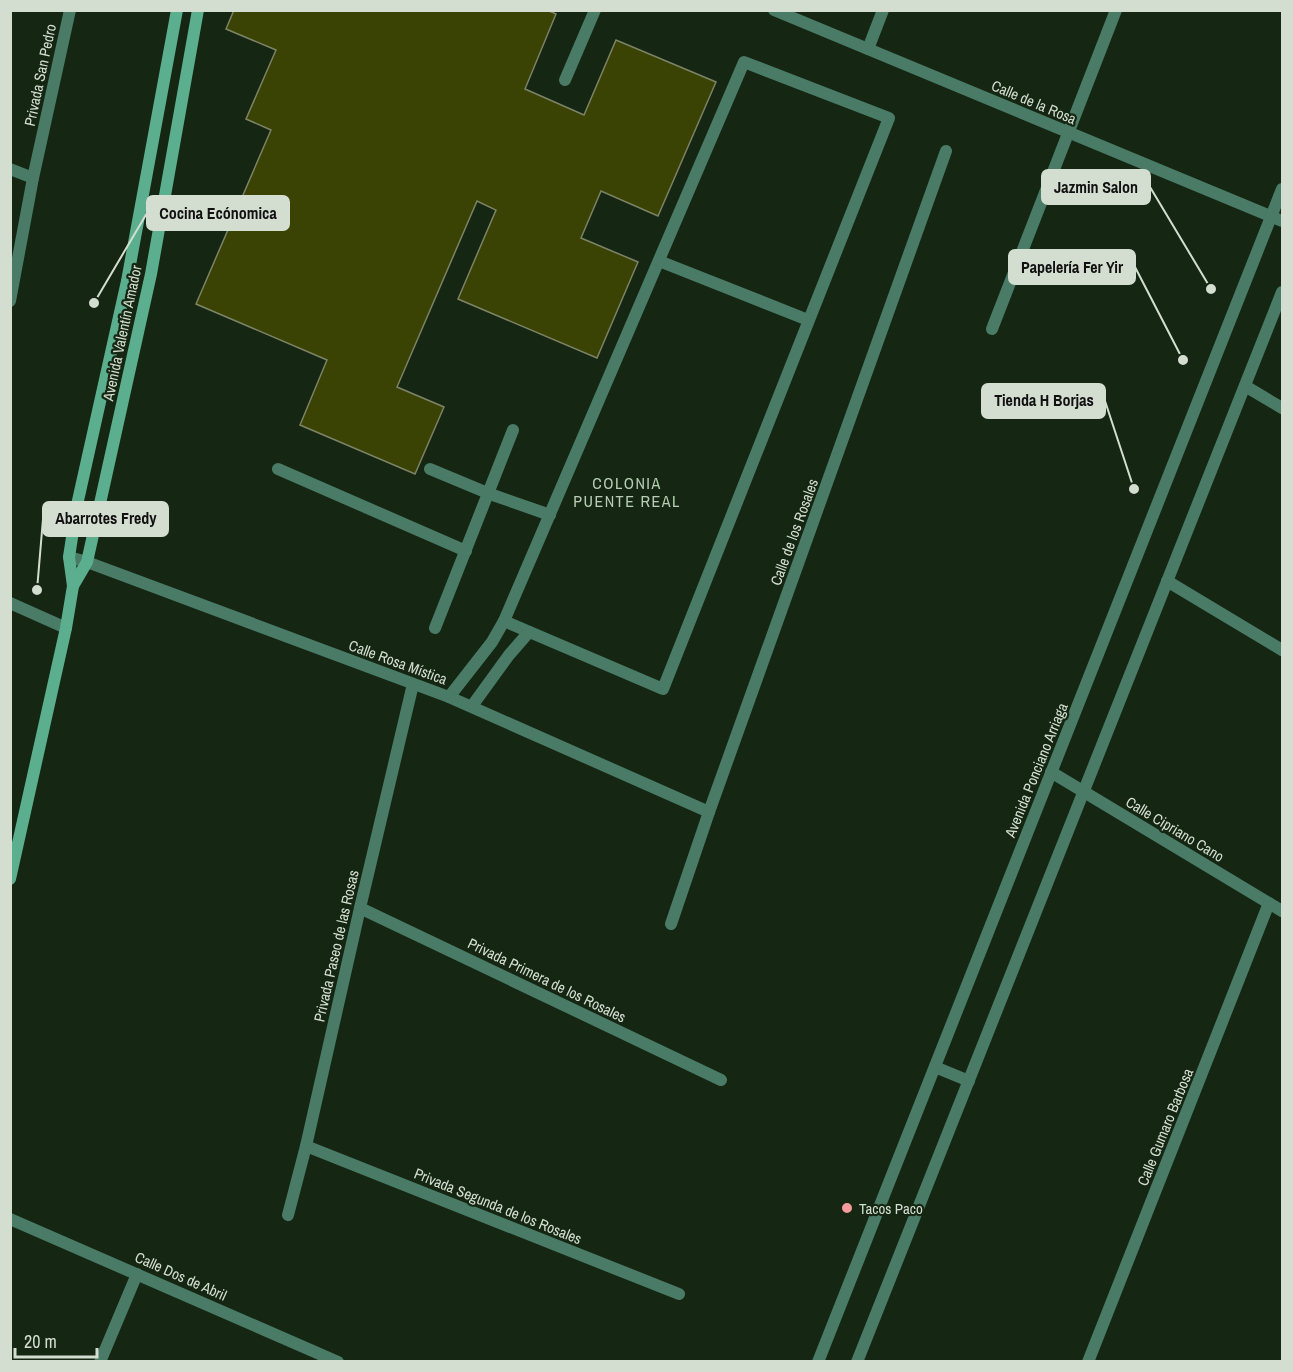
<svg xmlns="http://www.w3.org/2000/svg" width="1293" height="1372" font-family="'Archivo Narrow',sans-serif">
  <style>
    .building { fill: #3a4204; stroke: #7d8366; stroke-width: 1.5 }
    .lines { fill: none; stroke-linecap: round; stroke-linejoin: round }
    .lane { stroke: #497b67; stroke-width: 12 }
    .street { stroke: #497b67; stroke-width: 12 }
    .secondary { stroke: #5baf8f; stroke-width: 12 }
    .poi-dot { fill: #f59b9d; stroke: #152713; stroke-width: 2 }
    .labels { text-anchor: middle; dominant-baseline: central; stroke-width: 4.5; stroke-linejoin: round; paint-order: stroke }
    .street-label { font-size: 15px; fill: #d3ded1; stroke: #152713 }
    .poi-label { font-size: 15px; fill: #d3ded1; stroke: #152713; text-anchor: start }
    .neighbourhood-label { font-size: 16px; letter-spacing: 1.5px; fill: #b7ceb4; stroke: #152713 }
    .leader { fill: none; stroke: #d3ded1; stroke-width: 2 }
    .callout-dot { fill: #d3ded1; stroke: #152713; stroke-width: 2 }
    .callout { fill: #d3ded1; stroke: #d3ded1; stroke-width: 2 }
    .callout-label { font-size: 16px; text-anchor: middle; font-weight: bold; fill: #111 }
  </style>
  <rect width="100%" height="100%" fill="#152713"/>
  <path class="building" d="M234,10H547L556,14L525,89L584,115L616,40L716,82L658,216L601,191L581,238L638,262L597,358L458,299L496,210L477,201L397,387L444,407L415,474L300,425L327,360L196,304L271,130L246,119L276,50L226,29Z"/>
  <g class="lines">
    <g class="lane">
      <path d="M744,62L889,118L663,689L504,621Z"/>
      <path d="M565,80L595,10"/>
      <path d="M659,261L808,320"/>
      <path d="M278,469L466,551"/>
      <path d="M430,469L490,494L550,515"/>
      <path d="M435,628L513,430"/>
      <path d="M449,697L492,642L504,621"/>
      <path d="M472,706L509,655L529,632"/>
    </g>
    <g class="street">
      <path d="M774,10L1282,221"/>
      <path d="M868,49L883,10"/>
      <path d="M10,169L33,178"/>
      <path d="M10,301L33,178L70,10"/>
      <path d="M992,329L1116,10"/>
      <path d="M1245,386L1282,408"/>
      <path d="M69,557L87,562L449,697L709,812"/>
      <path d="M1167,581L1282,650"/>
      <path d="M10,603L66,628"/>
      <path d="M1051,772L1282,911"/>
      <path d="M360,908L721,1080"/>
      <path d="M671,924L709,812L946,151"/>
      <path d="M935,1067L969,1081"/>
      <path d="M306,1146L679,1294"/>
      <path d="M288,1215L306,1146L360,908L413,684"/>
      <path d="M10,1219L338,1362"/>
      <path d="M100,1362L137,1274"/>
      <path d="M818,1362L1282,189"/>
      <path d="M857,1362L1282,292"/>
      <path d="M1088,1362L1269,903"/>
    </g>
    <g class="secondary">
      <path d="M73,586L87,562L151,274L198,10"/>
      <path d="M10,879L66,628L73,586L69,557L77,505L127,281L177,10"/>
    </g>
  </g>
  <circle class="poi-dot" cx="847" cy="1208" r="6"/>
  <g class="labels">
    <g class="street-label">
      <text transform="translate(40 75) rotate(-78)">Privada San Pedro</text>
      <text transform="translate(1034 102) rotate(23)">Calle de la Rosa</text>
      <text transform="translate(122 333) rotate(-78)">Avenida Valentín Amador</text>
      <text transform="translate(794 532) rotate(-70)">Calle de los Rosales</text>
      <text transform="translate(398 662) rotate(20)">Calle Rosa Mística</text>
      <text transform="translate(1036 770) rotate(-68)">Avenida Ponciano Arriaga</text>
      <text transform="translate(1175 829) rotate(31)">Calle Cipriano Cano</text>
      <text transform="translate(336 946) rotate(-77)">Privada Paseo de las Rosas</text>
      <text transform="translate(547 980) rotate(26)">Privada Primera de los Rosales</text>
      <text transform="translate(1165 1127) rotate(-68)">Calle Gumaro Barbosa</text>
      <text transform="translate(498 1206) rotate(22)">Privada Segunda de los Rosales</text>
      <text transform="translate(181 1276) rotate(24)">Calle Dos de Abril</text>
    </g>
    <g class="poi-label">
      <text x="859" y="1208">Tacos Paco</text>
    </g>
    <g class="neighbourhood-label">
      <text x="627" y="483">COLONIA<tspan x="627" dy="18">PUENTE REAL</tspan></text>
    </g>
  </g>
  <path class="leader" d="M1211 289L1150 187M94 303L147 213M1183 360L1135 267M1134 489L1105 401M37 590L43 519"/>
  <g class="callout-dot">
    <circle cx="1211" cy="289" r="6"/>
    <circle cx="94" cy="303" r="6"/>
    <circle cx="1183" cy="360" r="6"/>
    <circle cx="1134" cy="489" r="6"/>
    <circle cx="37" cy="590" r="6"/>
  </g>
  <g class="callout">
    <rect x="1042" y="170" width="108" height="34" rx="6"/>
    <rect x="147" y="196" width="142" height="34" rx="6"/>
    <rect x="1009" y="250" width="126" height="34" rx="6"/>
    <rect x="982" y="384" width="123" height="34" rx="6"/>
    <rect x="43" y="502" width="125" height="34" rx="6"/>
  </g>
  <g class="callout-label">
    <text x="1096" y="193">Jazmin Salon</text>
    <text x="218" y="219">Cocina Ecónomica</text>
    <text x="1072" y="273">Papelería Fer Yir</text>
    <text x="1044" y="406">Tienda H Borjas</text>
    <text x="106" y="524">Abarrotes Fredy</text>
  </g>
  <rect width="1293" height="1372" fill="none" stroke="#d3ded1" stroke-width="24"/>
  <path d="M15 1348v9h82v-9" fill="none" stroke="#d3ded1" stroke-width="3"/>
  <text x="24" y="1348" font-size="18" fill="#d3ded1" stroke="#152713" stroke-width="4.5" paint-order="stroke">20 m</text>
</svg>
